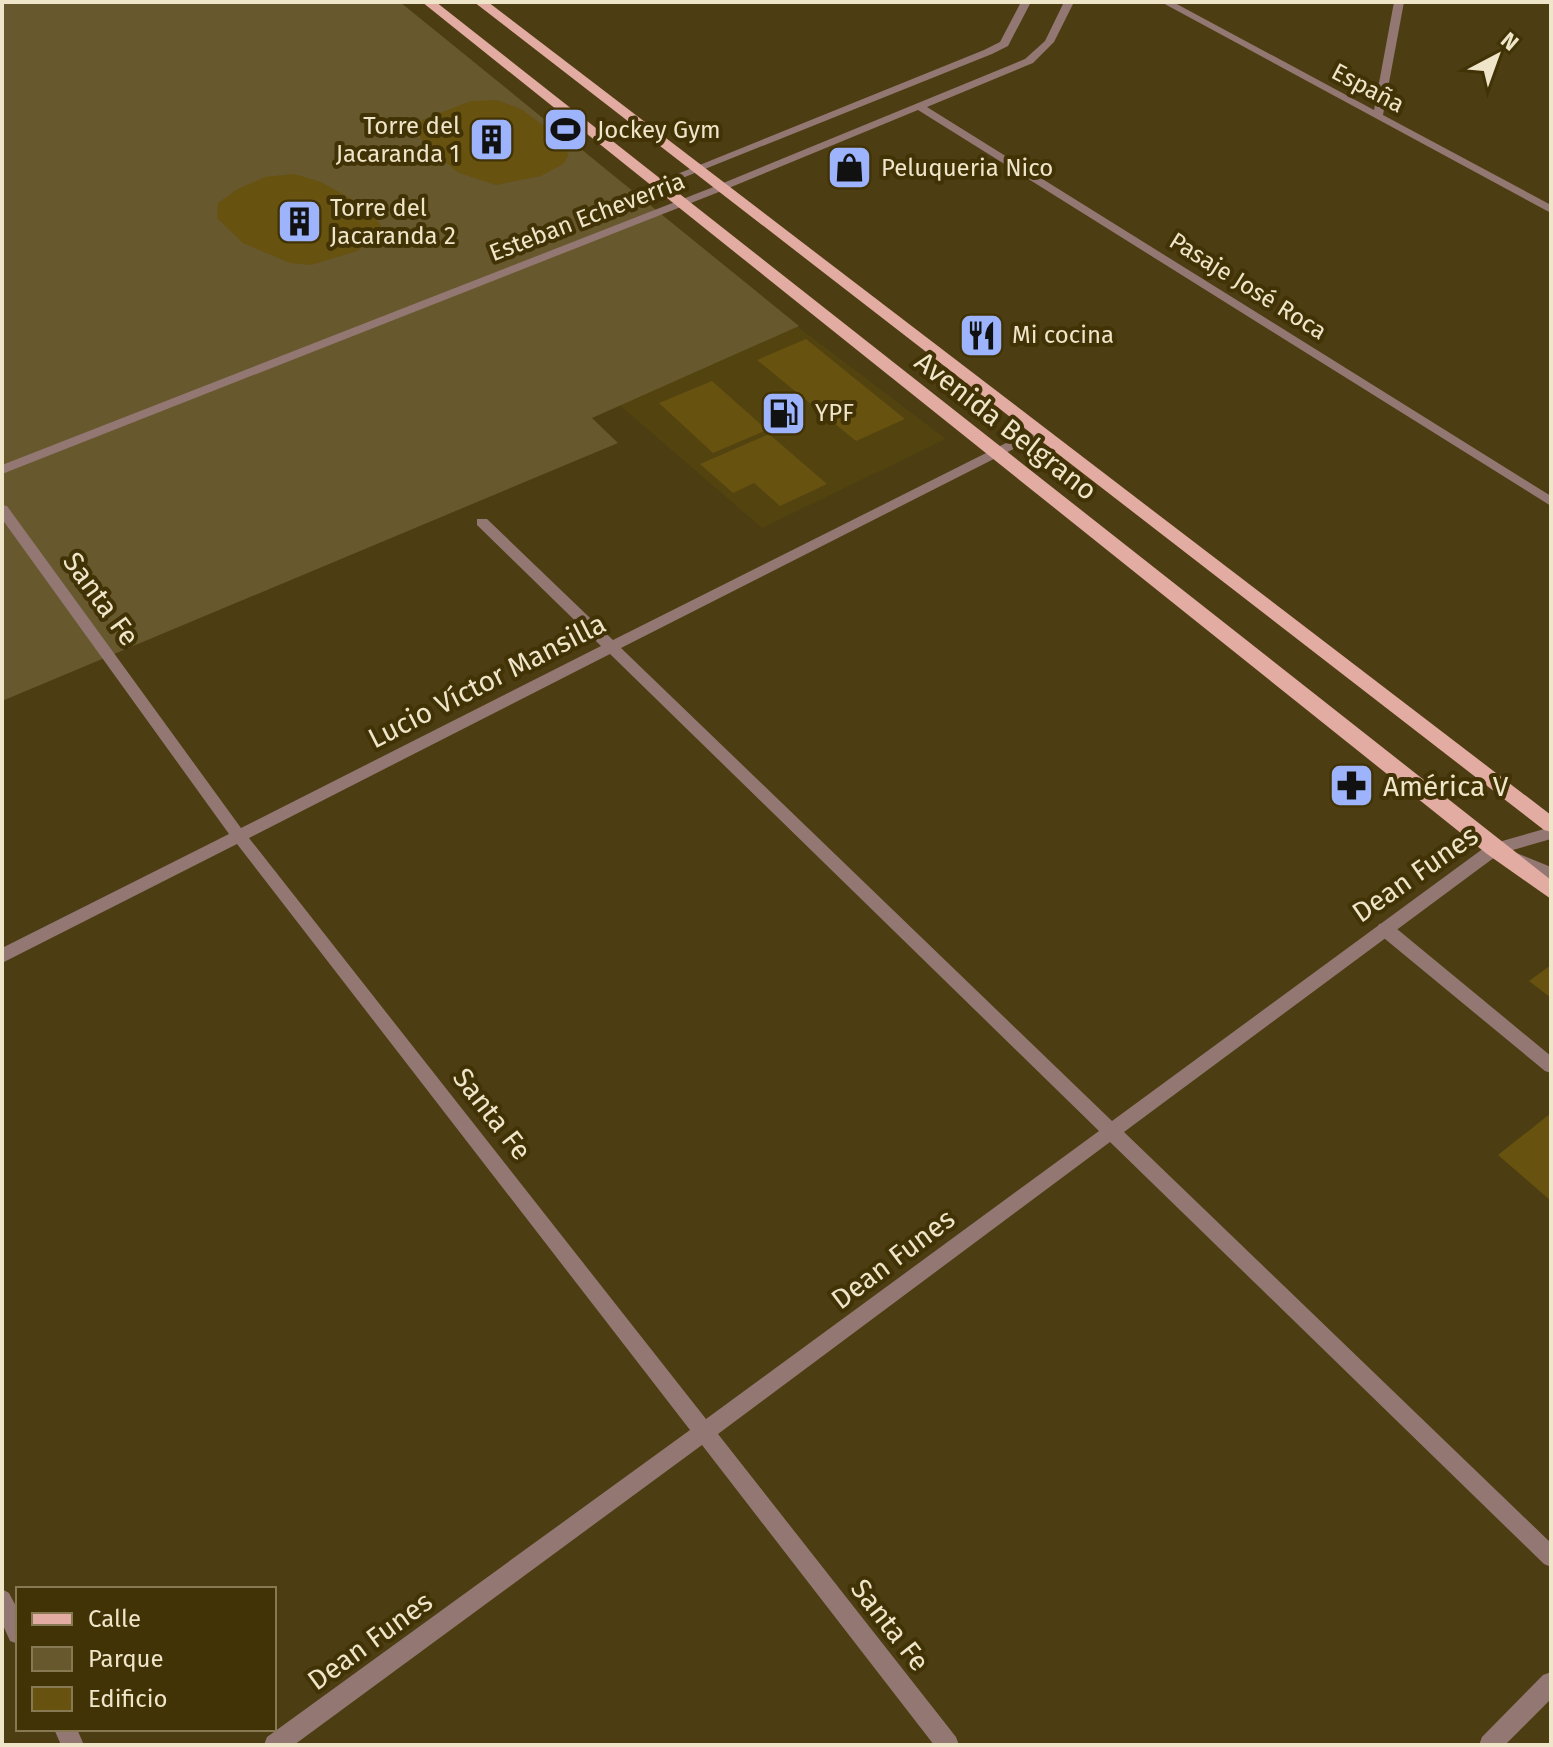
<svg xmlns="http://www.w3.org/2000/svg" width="1553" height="1747" font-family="'Fira Sans',sans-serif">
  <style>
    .built { fill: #53430f }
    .green { fill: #67582d }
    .building { fill: #675210 }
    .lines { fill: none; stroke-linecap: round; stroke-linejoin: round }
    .service { fill: #927772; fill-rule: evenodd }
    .minor { fill: #927772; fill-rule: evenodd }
    .primary { fill: #e3aca2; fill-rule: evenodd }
    .labels { text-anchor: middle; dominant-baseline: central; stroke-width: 8; stroke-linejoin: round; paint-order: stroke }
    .far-street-label { font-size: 24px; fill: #efe5c9; stroke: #413305 }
    .far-poi-label { font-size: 24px; fill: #efe5c9; stroke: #413305; text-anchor: start }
    .street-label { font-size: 28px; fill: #efe5c9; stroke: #413305 }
    .poi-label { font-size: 28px; fill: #efe5c9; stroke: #413305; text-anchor: start }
  </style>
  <rect width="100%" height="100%" fill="#4c3d12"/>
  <path class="built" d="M797,326L946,439L762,528L618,404Z"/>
  <path class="green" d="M2,2H400L799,326L592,418L618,443L2,701Z"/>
  <g class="building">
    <path d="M497,100L521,109L555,134L569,155L563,164L541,176L496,185L459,173L424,145L419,134L422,120L471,101Z"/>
    <path d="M294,174L321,182L362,205L381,225L377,236L357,251L311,265L290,263L243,243L217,218L218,203L238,189L265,177Z"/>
    <path d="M806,339L905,419L856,441L757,360Z"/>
    <path d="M712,381L767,430L713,453L659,403Z"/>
    <path d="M769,434L827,484L780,506L754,483L733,493L700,464Z"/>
    <path d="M1551,965V998L1529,981Z"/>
    <path d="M1551,1113V1201L1498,1155Z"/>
  </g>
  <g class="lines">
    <path class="service" d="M1385,923L1391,924L1551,1056V1073L1545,1071L1379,934L1377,929L1379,924Z"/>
    <g class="minor">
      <path d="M1021,2H1031L1008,46L992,54L660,187L650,185L984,50L1000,42Z"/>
      <path d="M1064,2H1074L1054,42L1033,63L927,107L1551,496V506L918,110L724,190L2,474V465L716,186L1025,59L1045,41Z"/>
      <path d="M1161,2H1173L1374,110L1394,2H1404L1383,115L1551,205V213Z"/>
      <path d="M1040,426L1046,430L1045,433L621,648L1112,1121L1488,845L1551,827V839L1499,854L1124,1132L1551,1543V1567L1544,1564L1110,1142L718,1434L956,1737L959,1745H934L702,1445L294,1745H264L267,1737L690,1430L237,844L2,963V948L229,834L2,519V505L7,506L241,828L601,646L477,525V519H487L613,640ZM610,654L1099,1131L706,1419L249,838Z"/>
      <path d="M1514,852L1551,867V880L1508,862L1506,858Z"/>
      <path d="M2,1589L9,1593L18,1610V1644L10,1641L2,1623Z"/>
      <path d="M1551,1672V1699L1505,1745H1479L1482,1737L1543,1675Z"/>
      <path d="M54,1729H77L84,1745H61Z"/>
    </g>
    <g class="primary">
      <path d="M422,2H436L1551,880V899L1487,854Z"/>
      <path d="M474,2H488L1551,815V832L1544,830Z"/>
    </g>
  </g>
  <defs>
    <symbol id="stadium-square" viewBox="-11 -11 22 22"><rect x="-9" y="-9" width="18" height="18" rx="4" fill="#9db4fd" stroke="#413305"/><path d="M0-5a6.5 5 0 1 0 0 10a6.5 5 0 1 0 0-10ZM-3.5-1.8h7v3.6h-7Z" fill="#111"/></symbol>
    <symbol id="building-square" viewBox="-11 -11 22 22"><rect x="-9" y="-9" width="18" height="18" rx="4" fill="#9db4fd" stroke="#413305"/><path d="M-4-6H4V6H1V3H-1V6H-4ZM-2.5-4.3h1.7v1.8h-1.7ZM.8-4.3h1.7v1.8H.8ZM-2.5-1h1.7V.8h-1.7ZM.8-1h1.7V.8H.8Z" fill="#111"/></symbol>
    <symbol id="shop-square" viewBox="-11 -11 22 22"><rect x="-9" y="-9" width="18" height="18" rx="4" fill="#9db4fd" stroke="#413305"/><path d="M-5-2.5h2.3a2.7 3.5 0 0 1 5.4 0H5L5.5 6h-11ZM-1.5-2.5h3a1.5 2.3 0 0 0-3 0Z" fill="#111"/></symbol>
    <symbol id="restaurant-square" viewBox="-11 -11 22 22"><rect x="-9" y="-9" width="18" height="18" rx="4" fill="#9db4fd" stroke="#413305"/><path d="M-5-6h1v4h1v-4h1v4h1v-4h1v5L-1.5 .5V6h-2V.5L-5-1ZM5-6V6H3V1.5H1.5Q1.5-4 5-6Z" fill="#111"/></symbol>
    <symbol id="fuel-square" viewBox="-11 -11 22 22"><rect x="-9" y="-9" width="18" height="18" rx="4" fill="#9db4fd" stroke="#413305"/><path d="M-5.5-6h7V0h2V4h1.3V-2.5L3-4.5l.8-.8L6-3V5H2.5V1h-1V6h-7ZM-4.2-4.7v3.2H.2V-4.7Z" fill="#111"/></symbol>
    <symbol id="pharmacy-square" viewBox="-11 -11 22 22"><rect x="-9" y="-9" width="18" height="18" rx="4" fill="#9db4fd" stroke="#413305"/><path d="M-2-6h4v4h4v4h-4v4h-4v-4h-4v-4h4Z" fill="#111"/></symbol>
  </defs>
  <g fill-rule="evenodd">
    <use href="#stadium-square" x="540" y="104" width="51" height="51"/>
    <use href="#building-square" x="466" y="114" width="51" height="51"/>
    <use href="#shop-square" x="824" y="142" width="51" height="51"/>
    <use href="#building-square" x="274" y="196" width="51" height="51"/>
    <use href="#restaurant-square" x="956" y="310" width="51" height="51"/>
    <use href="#fuel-square" x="758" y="388" width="51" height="51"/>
    <use href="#pharmacy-square" x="1326" y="760" width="51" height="51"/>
  </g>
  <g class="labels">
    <g class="far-street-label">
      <text transform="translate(1368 88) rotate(28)">España</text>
      <text transform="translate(587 217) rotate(-21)">Esteban Echeverria</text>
      <text transform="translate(1248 286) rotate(32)">Pasaje José Roca</text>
    </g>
    <g class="far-poi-label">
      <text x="460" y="126" text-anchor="end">Torre del<tspan x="460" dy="28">Jacaranda 1</tspan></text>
      <text x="597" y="130">Jockey Gym</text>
      <text x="881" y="168">Peluqueria Nico</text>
      <text x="330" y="208">Torre del<tspan x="330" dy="28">Jacaranda 2</tspan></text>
      <text x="1012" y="335">Mi cocina</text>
      <text x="815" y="413">YPF</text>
    </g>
    <g class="street-label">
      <text transform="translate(1006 426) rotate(38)">Avenida Belgrano</text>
      <text transform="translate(101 599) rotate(54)">Santa Fe</text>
      <text transform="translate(487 681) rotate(-27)">Lucio Víctor Mansilla</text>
      <text transform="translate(1415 874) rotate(-35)">Dean Funes</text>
      <text transform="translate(492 1114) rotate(52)">Santa Fe</text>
      <text transform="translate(893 1259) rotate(-37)">Dean Funes</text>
      <text transform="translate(890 1625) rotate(52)">Santa Fe</text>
      <text transform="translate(370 1641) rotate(-36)">Dean Funes</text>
    </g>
    <g class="poi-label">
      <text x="1383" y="786">América V</text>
    </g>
  </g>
  <rect width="1553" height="1747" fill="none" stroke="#efe5c9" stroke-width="8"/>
  <rect x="16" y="1587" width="260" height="144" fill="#413305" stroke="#877a53" stroke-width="2"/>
  <rect x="32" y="1613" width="40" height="12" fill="#e3aca2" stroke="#877a53" stroke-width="2"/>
  <text x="88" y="1627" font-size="24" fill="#efe5c9">Calle</text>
  <rect x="32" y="1647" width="40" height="24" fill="#67582d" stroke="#877a53" stroke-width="2"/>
  <text x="88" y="1667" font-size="24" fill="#efe5c9">Parque</text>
  <rect x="32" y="1687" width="40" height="24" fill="#675210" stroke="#877a53" stroke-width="2"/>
  <text x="88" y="1707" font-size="24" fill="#efe5c9">Edificio</text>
  <g transform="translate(1497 56) rotate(41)" stroke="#413305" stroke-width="6" paint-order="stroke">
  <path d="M0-6L14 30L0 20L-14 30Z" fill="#efe5c9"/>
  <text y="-12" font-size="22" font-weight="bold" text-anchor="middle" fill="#efe5c9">N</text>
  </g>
</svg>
